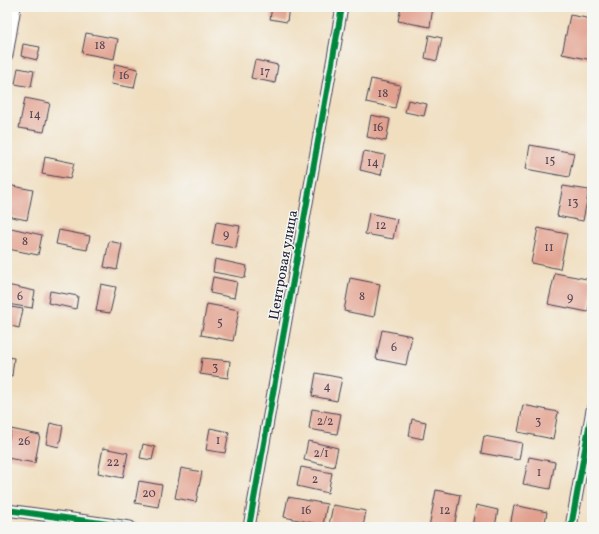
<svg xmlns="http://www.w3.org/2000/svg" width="599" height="534" font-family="Vollkorn,serif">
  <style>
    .building { fill: #e2a08e }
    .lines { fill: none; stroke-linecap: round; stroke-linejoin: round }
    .street-casing { stroke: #413e4f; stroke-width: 13 }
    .street { stroke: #fff; stroke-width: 11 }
    .cycleway-casing { stroke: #f6f6f2; stroke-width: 8 }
    .cycleway { stroke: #00873e; stroke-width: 6 }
    .labels { text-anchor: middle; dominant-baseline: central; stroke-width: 3; stroke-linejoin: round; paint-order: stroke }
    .number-label { font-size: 12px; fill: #524250 }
    .street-label { font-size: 14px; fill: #22223b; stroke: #f6f6f2 }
  </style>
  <rect width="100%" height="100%" fill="#f6f6f2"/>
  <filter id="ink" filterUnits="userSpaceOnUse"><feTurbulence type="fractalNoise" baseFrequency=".025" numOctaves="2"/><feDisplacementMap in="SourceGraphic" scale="8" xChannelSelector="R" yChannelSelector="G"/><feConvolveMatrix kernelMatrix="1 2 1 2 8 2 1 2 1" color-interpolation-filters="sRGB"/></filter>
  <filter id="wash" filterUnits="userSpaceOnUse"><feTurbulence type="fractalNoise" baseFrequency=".012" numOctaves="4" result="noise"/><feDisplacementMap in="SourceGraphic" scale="16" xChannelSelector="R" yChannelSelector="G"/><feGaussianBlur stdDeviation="0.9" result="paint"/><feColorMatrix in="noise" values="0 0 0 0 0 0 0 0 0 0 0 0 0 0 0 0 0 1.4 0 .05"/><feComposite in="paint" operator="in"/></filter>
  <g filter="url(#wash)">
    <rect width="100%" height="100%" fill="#f0debf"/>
    <g id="blocks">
      <g class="building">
        <path d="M272,7H289L287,22L270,19Z"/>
        <path d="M401,7H433L430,27L398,21Z"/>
        <path d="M570,15L592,19V60L562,54Z"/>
        <path d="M86,33L118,39L114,59L82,53Z"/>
        <path d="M429,35L442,38L437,61L425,58Z"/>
        <path d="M23,44L40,47L37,60L21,56Z"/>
        <path d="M255,60L278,65L275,83L251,78Z"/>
        <path d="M115,64L138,69L134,88L111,84Z"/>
        <path d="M18,68L34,71L31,87L15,84Z"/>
        <path d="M371,79L400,85L395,108L366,102Z"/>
        <path d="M25,98L50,103L44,132L19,128Z"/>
        <path d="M408,100L427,104L424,116L405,112Z"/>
        <path d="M371,115L390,119L386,141L367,137Z"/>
        <path d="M530,145L574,153L569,177L526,169Z"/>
        <path d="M364,151L385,155L381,175L360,170Z"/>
        <path d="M45,157L74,163L70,179L42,174Z"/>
        <path d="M8,185L33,190L27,220L7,216V191Z"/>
        <path d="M563,186L589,190L583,221L557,216Z"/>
        <path d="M369,213L397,219L393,239L365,234Z"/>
        <path d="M216,222L240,226L236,248L212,244Z"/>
        <path d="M11,228L42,235L38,255L8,249Z"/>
        <path d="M538,228L567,234L560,269L531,263Z"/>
        <path d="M59,230L90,236L87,250L56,244Z"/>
        <path d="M109,241L122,244L117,270L104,267Z"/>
        <path d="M215,259L247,266L245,278L213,272Z"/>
        <path d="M555,273L592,280V292L588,312L548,304Z"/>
        <path d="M213,277L237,282L234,298L210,293Z"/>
        <path d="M350,278L380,284L374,317L344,311Z"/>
        <path d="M101,284L116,287L110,313L96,311Z"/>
        <path d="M7,285L35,291L32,308L7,304Z"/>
        <path d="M50,291L78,296L76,309L48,303Z"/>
        <path d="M207,304L239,310L233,341L201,335Z"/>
        <path d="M11,307L23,309L19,328L7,325Z"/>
        <path d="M382,330L412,336L406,365L376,359Z"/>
        <path d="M7,357L14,358L12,376L7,375Z"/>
        <path d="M202,358L230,361L228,378L200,374Z"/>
        <path d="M316,373L342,378L337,401L312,396Z"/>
        <path d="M523,405L558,412L553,439L518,432Z"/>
        <path d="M312,409L341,414L337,434L309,429Z"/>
        <path d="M412,419L426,422L423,439L409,436Z"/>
        <path d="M50,423L63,426L59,447L46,444Z"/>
        <path d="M210,428L229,432L225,453L206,450Z"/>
        <path d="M11,429L40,435L35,463L7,458V448Z"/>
        <path d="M484,436L522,443L519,460L481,453Z"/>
        <path d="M308,441L338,448L334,467L304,460Z"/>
        <path d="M143,444L155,447L152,460L140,458Z"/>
        <path d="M103,448L128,453L123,478L98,473Z"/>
        <path d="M529,457L555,462L550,489L523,484Z"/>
        <path d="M301,467L332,473L328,493L297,486Z"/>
        <path d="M181,468L202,472L196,502L175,498Z"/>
        <path d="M139,481L162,485L158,507L135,503Z"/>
        <path d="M436,490L460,495L454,527H429Z"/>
        <path d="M288,497L327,504L323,525L284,517Z"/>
        <path d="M333,505L366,511L363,527H338L329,525Z"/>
        <path d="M476,505L498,510L495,527H472Z"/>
        <path d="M514,505L547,512L544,527H516L510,526Z"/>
      </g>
    </g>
  </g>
  <g filter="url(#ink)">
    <use href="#blocks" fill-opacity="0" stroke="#413e4f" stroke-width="1"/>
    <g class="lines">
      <defs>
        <g id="street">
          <path d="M7,55L15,7"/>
          <path d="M7,510L130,527"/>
          <path d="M249,527L342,7"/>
          <path d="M571,527L592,410"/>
        </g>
      </defs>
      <use href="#street" class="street-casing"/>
      <use href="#street" class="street"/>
      <defs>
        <g id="cycleway">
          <path d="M7,510L130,527"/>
          <path d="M249,527L342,7"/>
          <path d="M571,527L592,410"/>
        </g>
      </defs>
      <use href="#cycleway" class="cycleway-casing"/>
      <use href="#cycleway" class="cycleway"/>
    </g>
  </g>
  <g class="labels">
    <g class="number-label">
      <text x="100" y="46">18</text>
      <text x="265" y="72">17</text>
      <text x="124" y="76">16</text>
      <text x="383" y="94">18</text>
      <text x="35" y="115">14</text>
      <text x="378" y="128">16</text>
      <text x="550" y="161">15</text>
      <text x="373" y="163">14</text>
      <text x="573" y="203">13</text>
      <text x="381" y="226">12</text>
      <text x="226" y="235">9</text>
      <text x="25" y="242">8</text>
      <text x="549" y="248">11</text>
      <text x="20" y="297">6</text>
      <text x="362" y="297">8</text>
      <text x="570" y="298">9</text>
      <text x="220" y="323">5</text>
      <text x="394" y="348">6</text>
      <text x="215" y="368">3</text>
      <text x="327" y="387">4</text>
      <text x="325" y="422">2/2</text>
      <text x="538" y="422">3</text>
      <text x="218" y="441">1</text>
      <text x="24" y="442">26</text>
      <text x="321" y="454">2/1</text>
      <text x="113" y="463">22</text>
      <text x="539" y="473">1</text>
      <text x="315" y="480">2</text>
      <text x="149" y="494">20</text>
      <text x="306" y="511">16</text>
      <text x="445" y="511">12</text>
    </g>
    <g class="street-label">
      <text transform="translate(284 265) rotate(-80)">Центровая улица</text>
    </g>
  </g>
  <rect width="599" height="534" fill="none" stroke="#f6f6f2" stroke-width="24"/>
</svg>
